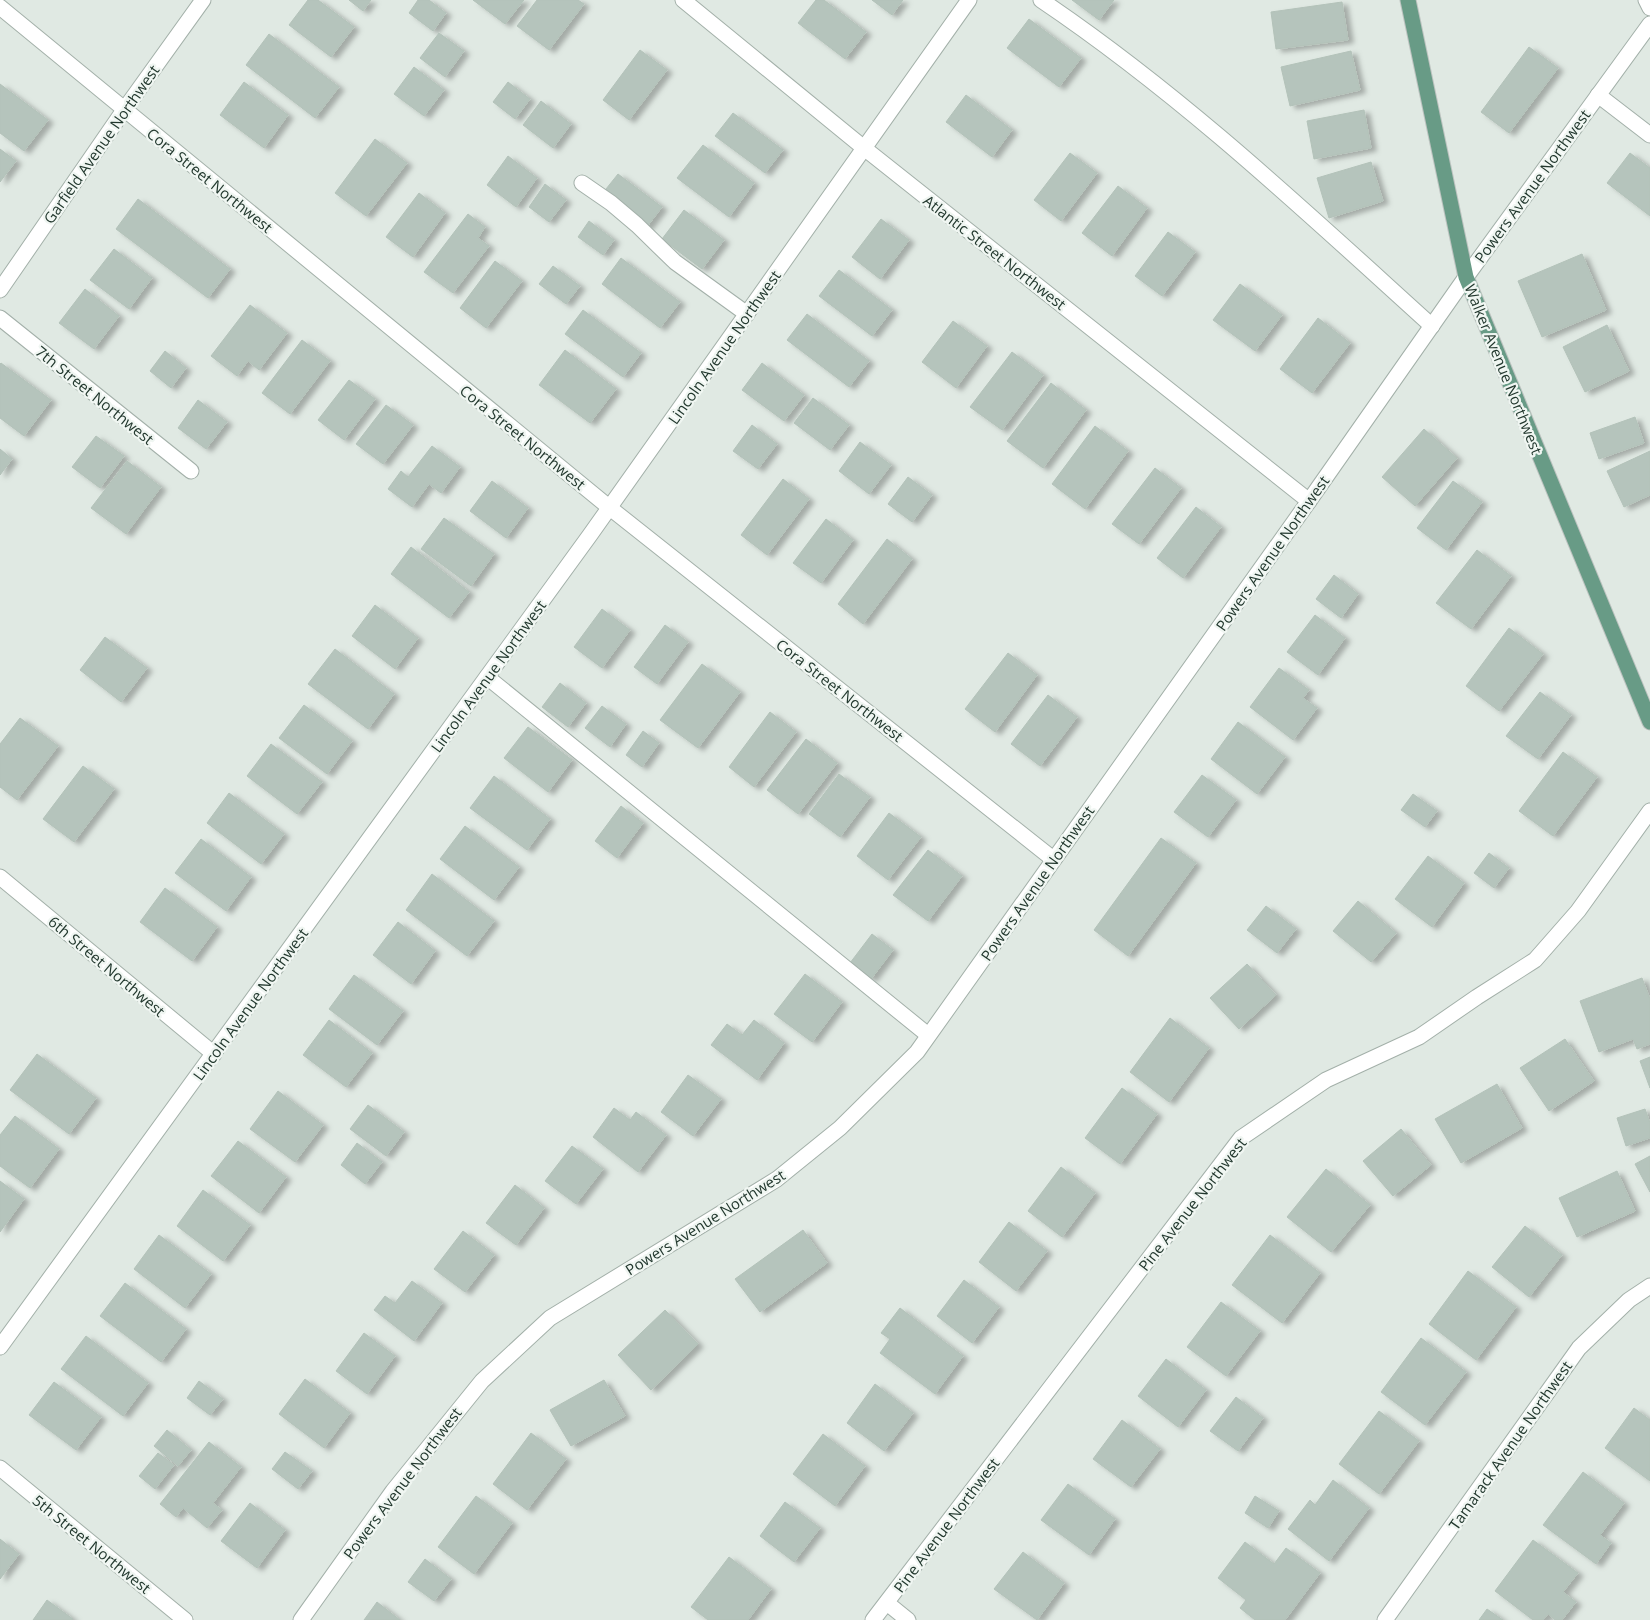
<svg xmlns="http://www.w3.org/2000/svg" width="1650" height="1620" font-family="'Open Sans',sans-serif">
  <style>
    .building { fill: #b5c4bc; stroke: #b3c2b9; filter: url(#shadow) }
    .lines { fill: none; stroke-linecap: round; stroke-linejoin: round }
    .minor-casing { stroke: #a3b0a9; stroke-width: 17 }
    .major-casing { stroke: #bdc3c0; stroke-width: 17 }
    .minor { stroke: #fff; stroke-width: 15 }
    .major { stroke: #689b86; stroke-width: 15 }
    .labels { text-anchor: middle; dominant-baseline: central; stroke-width: 4.5; stroke-linejoin: round; paint-order: stroke }
    .street-label { font-size: 15px; fill: #22382e; stroke: #f0f6f2 }
  </style>
  <defs>
    <filter id="shadow"><feDropShadow dx="5.5" dy="3" stdDeviation="2.5" flood-color="#0004"/></filter>
  </defs>
  <rect width="100%" height="100%" fill="#e0e9e3"/>
  <g class="building">
    <path d="M308,0H318L354,27L331,57L289,25Z"/>
    <path d="M349,0H371L363,11Z"/>
    <path d="M418,0H429L446,13L433,31L409,13Z"/>
    <path d="M473,0H524L505,24Z"/>
    <path d="M537,0H578L584,4L549,50L517,26Z"/>
    <path d="M816,0H824L866,32L845,59L798,23Z"/>
    <path d="M872,0H903L892,15Z"/>
    <path d="M1072,0H1114L1099,20Z"/>
    <path d="M1342,2L1348,40L1276,49L1271,12Z"/>
    <path d="M1029,19L1081,58L1059,87L1007,48Z"/>
    <path d="M439,33L464,51L445,77L420,58Z"/>
    <path d="M269,34L339,87L315,118L246,65Z"/>
    <path d="M1529,47L1558,68L1509,133L1481,112Z"/>
    <path d="M640,50L667,70L629,120L603,100Z"/>
    <path d="M1351,51L1360,90L1290,106L1281,67Z"/>
    <path d="M414,67L444,90L424,116L394,94Z"/>
    <path d="M244,82L288,115L264,148L220,115Z"/>
    <path d="M508,82L530,99L515,119L493,102Z"/>
    <path d="M0,84L48,120L24,151L0,133Z"/>
    <path d="M966,95L1012,130L992,157L946,122Z"/>
    <path d="M541,101L571,124L553,148L523,125Z"/>
    <path d="M1364,110L1371,148L1314,159L1307,121Z"/>
    <path d="M733,113L783,150L765,173L715,136Z"/>
    <path d="M375,139L407,163L366,216L335,193Z"/>
    <path d="M703,145L754,183L729,217L677,178Z"/>
    <path d="M0,149L16,161L0,182Z"/>
    <path d="M1070,153L1097,173L1061,221L1034,200Z"/>
    <path d="M1630,153L1650,168V216L1607,183Z"/>
    <path d="M508,156L537,178L516,207L487,185Z"/>
    <path d="M1371,162L1383,201L1329,218L1317,178Z"/>
    <path d="M618,174L662,207L646,228L602,194Z"/>
    <path d="M545,184L566,200L549,222L529,207Z"/>
    <path d="M1118,186L1147,208L1112,256L1082,233Z"/>
    <path d="M419,193L445,213L413,257L386,237Z"/>
    <path d="M138,199L230,269L208,298L116,229Z"/>
    <path d="M684,210L724,240L702,269L662,239Z"/>
    <path d="M468,214L485,227L478,238L489,246L453,293L424,272Z"/>
    <path d="M881,219L909,240L880,279L852,257Z"/>
    <path d="M589,221L614,240L603,255L578,237Z"/>
    <path d="M1168,232L1195,252L1162,296L1135,276Z"/>
    <path d="M114,249L152,278L129,309L90,280Z"/>
    <path d="M1582,254L1606,310L1542,337L1518,281Z"/>
    <path d="M621,258L680,302L660,328L602,284Z"/>
    <path d="M495,261L522,281L486,328L460,308Z"/>
    <path d="M553,266L580,286L566,304L539,284Z"/>
    <path d="M839,270L892,310L872,336L819,296Z"/>
    <path d="M1240,284L1282,315L1255,351L1213,320Z"/>
    <path d="M85,289L119,316L94,349L59,323Z"/>
    <path d="M250,305L287,333L259,370L248,361L237,376L211,356Z"/>
    <path d="M583,310L641,353L623,377L565,334Z"/>
    <path d="M807,314L869,361L849,387L787,340Z"/>
    <path d="M1318,318L1350,343L1312,393L1280,369Z"/>
    <path d="M953,321L987,346L956,388L922,362Z"/>
    <path d="M1607,325L1629,371L1585,392L1563,347Z"/>
    <path d="M302,340L330,361L290,414L262,393Z"/>
    <path d="M565,350L616,389L590,423L539,385Z"/>
    <path d="M165,351L186,368L171,388L150,371Z"/>
    <path d="M1012,352L1043,375L1002,430L970,407Z"/>
    <path d="M1,363L51,400L24,436L0,418V364Z"/>
    <path d="M762,363L804,395L784,421L742,390Z"/>
    <path d="M349,380L375,399L344,440L318,420Z"/>
    <path d="M1051,383L1086,410L1043,468L1007,441Z"/>
    <path d="M813,398L849,425L830,450L794,423Z"/>
    <path d="M198,400L227,422L206,449L178,428Z"/>
    <path d="M386,405L413,425L383,464L356,444Z"/>
    <path d="M1635,417L1644,443L1599,459L1590,433Z"/>
    <path d="M752,425L777,444L758,469L733,451Z"/>
    <path d="M1095,426L1128,451L1085,509L1052,484Z"/>
    <path d="M1424,429L1457,458L1415,506L1382,477Z"/>
    <path d="M96,436L124,456L100,488L72,467Z"/>
    <path d="M860,442L891,465L869,494L839,471Z"/>
    <path d="M432,446L460,467L441,493L429,484L412,507L388,489L401,471L408,477Z"/>
    <path d="M0,449L12,459L0,475Z"/>
    <path d="M1650,451V495L1624,507L1607,471Z"/>
    <path d="M127,461L161,487L126,534L91,508Z"/>
    <path d="M1155,468L1181,488L1139,544L1112,524Z"/>
    <path d="M908,477L932,495L912,522L888,504Z"/>
    <path d="M783,479L809,499L767,555L741,535Z"/>
    <path d="M492,481L528,508L506,538L470,511Z"/>
    <path d="M1453,481L1482,502L1446,550L1417,528Z"/>
    <path d="M1196,507L1221,527L1183,578L1157,558Z"/>
    <path d="M444,518L494,554L471,586L421,549Z"/>
    <path d="M826,519L853,540L821,583L793,563Z"/>
    <path d="M887,539L912,559L863,624L838,604Z"/>
    <path d="M411,547L469,592L449,618L391,574Z"/>
    <path d="M1477,550L1511,576L1471,629L1436,603Z"/>
    <path d="M1334,575L1358,594L1341,618L1316,599Z"/>
    <path d="M375,605L418,638L395,669L352,636Z"/>
    <path d="M602,609L630,630L602,668L574,647Z"/>
    <path d="M1315,615L1345,638L1318,675L1287,652Z"/>
    <path d="M665,625L688,642L657,684L634,667Z"/>
    <path d="M1509,628L1543,654L1499,711L1466,686Z"/>
    <path d="M105,637L147,668L121,702L80,670Z"/>
    <path d="M335,649L394,694L368,729L308,684Z"/>
    <path d="M1008,653L1037,675L995,732L965,709Z"/>
    <path d="M702,664L740,692L698,748L660,720Z"/>
    <path d="M1279,668L1309,690L1303,698L1317,708L1293,740L1250,707Z"/>
    <path d="M560,683L586,703L568,727L542,707Z"/>
    <path d="M1540,692L1571,715L1538,759L1506,736Z"/>
    <path d="M1048,695L1077,717L1040,766L1011,744Z"/>
    <path d="M304,705L352,741L327,774L279,738Z"/>
    <path d="M602,706L626,724L610,747L585,728Z"/>
    <path d="M770,712L796,732L754,787L729,767Z"/>
    <path d="M20,718L58,746L17,800L0,787V744Z"/>
    <path d="M1238,722L1285,757L1257,794L1211,759Z"/>
    <path d="M528,727L572,760L548,792L504,758Z"/>
    <path d="M643,731L659,743L642,767L626,755Z"/>
    <path d="M806,739L837,763L798,814L767,790Z"/>
    <path d="M271,744L322,782L297,814L247,776Z"/>
    <path d="M1563,752L1597,777L1553,836L1519,811Z"/>
    <path d="M83,766L114,789L74,842L43,819Z"/>
    <path d="M839,774L870,797L840,837L809,814Z"/>
    <path d="M1202,775L1236,800L1208,837L1174,812Z"/>
    <path d="M494,776L550,819L527,850L470,808Z"/>
    <path d="M229,793L284,834L261,864L207,823Z"/>
    <path d="M1413,794L1437,811L1425,827L1401,810Z"/>
    <path d="M621,806L643,823L617,858L595,841Z"/>
    <path d="M889,813L921,837L888,880L857,856Z"/>
    <path d="M465,826L519,867L494,900L440,859Z"/>
    <path d="M1161,838L1196,863L1128,956L1094,930Z"/>
    <path d="M201,839L251,877L226,911L175,873Z"/>
    <path d="M928,850L962,876L928,921L893,895Z"/>
    <path d="M1489,853L1509,868L1494,888L1474,873Z"/>
    <path d="M1428,856L1464,883L1432,927L1395,899Z"/>
    <path d="M432,874L494,921L467,956L406,910Z"/>
    <path d="M165,888L217,927L192,961L140,922Z"/>
    <path d="M1358,901L1396,933L1371,962L1333,931Z"/>
    <path d="M1266,906L1296,929L1277,953L1247,930Z"/>
    <path d="M398,922L435,951L411,984L373,955Z"/>
    <path d="M872,934L893,950L871,979L850,963Z"/>
    <path d="M1247,964L1276,995L1239,1029L1210,998Z"/>
    <path d="M805,974L842,1002L812,1042L774,1014Z"/>
    <path d="M354,975L403,1011L377,1045L329,1009Z"/>
    <path d="M1642,978L1650,999V1044L1637,1049L1633,1039L1599,1052L1580,1001Z"/>
    <path d="M1170,1018L1209,1048L1169,1102L1130,1072Z"/>
    <path d="M329,1020L372,1053L346,1087L303,1055Z"/>
    <path d="M754,1020L784,1043L757,1080L711,1045L727,1024L742,1035Z"/>
    <path d="M1565,1039L1594,1081L1549,1111L1520,1068Z"/>
    <path d="M37,1054L96,1098L69,1134L10,1090Z"/>
    <path d="M1650,1057V1088L1640,1061Z"/>
    <path d="M688,1075L721,1099L693,1136L661,1112Z"/>
    <path d="M1497,1084L1522,1128L1461,1163L1435,1119Z"/>
    <path d="M1122,1088L1157,1114L1120,1164L1085,1138Z"/>
    <path d="M278,1091L323,1125L295,1162L250,1129Z"/>
    <path d="M368,1105L404,1132L386,1156L350,1129Z"/>
    <path d="M614,1108L630,1120L636,1112L666,1135L638,1172L593,1137Z"/>
    <path d="M1645,1109L1650,1123V1138L1626,1146L1617,1118Z"/>
    <path d="M15,1116L59,1149L30,1188L0,1166V1135Z"/>
    <path d="M1401,1129L1431,1165L1393,1196L1363,1161Z"/>
    <path d="M238,1141L286,1177L259,1213L211,1176Z"/>
    <path d="M357,1143L382,1162L365,1184L341,1165Z"/>
    <path d="M572,1146L603,1169L576,1204L545,1181Z"/>
    <path d="M1650,1156V1192L1635,1164Z"/>
    <path d="M1061,1167L1095,1193L1062,1237L1028,1211Z"/>
    <path d="M1326,1169L1370,1205L1331,1252L1287,1217Z"/>
    <path d="M1617,1171L1635,1211L1577,1237L1559,1198Z"/>
    <path d="M0,1181L24,1199L0,1232Z"/>
    <path d="M515,1185L544,1208L516,1245L486,1223Z"/>
    <path d="M203,1190L250,1225L223,1261L177,1226Z"/>
    <path d="M1009,1222L1047,1251L1016,1291L979,1262Z"/>
    <path d="M1525,1226L1562,1255L1529,1297L1492,1267Z"/>
    <path d="M803,1230L827,1263L760,1312L735,1279Z"/>
    <path d="M463,1231L494,1255L465,1292L434,1269Z"/>
    <path d="M159,1235L211,1274L185,1308L134,1269Z"/>
    <path d="M1270,1235L1320,1273L1282,1323L1232,1285Z"/>
    <path d="M1468,1271L1516,1307L1476,1360L1429,1324Z"/>
    <path d="M964,1280L999,1307L972,1343L937,1316Z"/>
    <path d="M412,1281L442,1303L414,1341L374,1310L385,1296L395,1303Z"/>
    <path d="M125,1283L186,1329L161,1362L100,1316Z"/>
    <path d="M1221,1302L1260,1331L1226,1376L1187,1347Z"/>
    <path d="M900,1308L963,1356L935,1394L880,1353L890,1339L881,1333Z"/>
    <path d="M665,1310L698,1344L651,1390L618,1355Z"/>
    <path d="M364,1333L395,1356L367,1394L336,1371Z"/>
    <path d="M86,1336L148,1383L123,1416L61,1369Z"/>
    <path d="M1421,1338L1466,1372L1425,1425L1381,1392Z"/>
    <path d="M1166,1359L1206,1390L1178,1427L1138,1396Z"/>
    <path d="M305,1379L350,1413L324,1448L279,1414Z"/>
    <path d="M604,1380L625,1416L571,1446L550,1410Z"/>
    <path d="M199,1381L223,1399L210,1415L187,1398Z"/>
    <path d="M54,1382L101,1417L76,1450L29,1415Z"/>
    <path d="M875,1384L913,1413L884,1451L847,1423Z"/>
    <path d="M1236,1397L1263,1418L1238,1451L1210,1431Z"/>
    <path d="M1634,1408L1650,1420V1481L1605,1448Z"/>
    <path d="M1379,1411L1419,1441L1379,1494L1339,1464Z"/>
    <path d="M1122,1420L1160,1449L1131,1487L1093,1459Z"/>
    <path d="M167,1430L191,1450L178,1466L154,1446Z"/>
    <path d="M531,1433L566,1459L527,1510L493,1484Z"/>
    <path d="M823,1434L865,1466L835,1506L793,1474Z"/>
    <path d="M209,1442L241,1467L213,1503L222,1510L207,1528L183,1508L176,1517L160,1504Z"/>
    <path d="M285,1452L312,1471L298,1489L272,1469Z"/>
    <path d="M158,1453L174,1465L155,1489L139,1476Z"/>
    <path d="M1583,1472L1624,1503L1600,1535L1611,1543L1596,1564L1543,1525Z"/>
    <path d="M1333,1480L1369,1508L1329,1561L1288,1529L1310,1500L1315,1505Z"/>
    <path d="M1068,1484L1115,1519L1089,1555L1041,1520Z"/>
    <path d="M476,1496L512,1523L474,1574L438,1547Z"/>
    <path d="M1255,1496L1279,1511L1268,1528L1245,1513Z"/>
    <path d="M785,1502L820,1528L794,1562L760,1536Z"/>
    <path d="M250,1503L285,1530L257,1568L221,1541Z"/>
    <path d="M0,1539L19,1554L0,1579Z"/>
    <path d="M1533,1540L1578,1573L1563,1592L1576,1602L1562,1620H1555L1548,1614L1543,1620H1533L1495,1591Z"/>
    <path d="M1245,1542L1274,1564L1286,1548L1320,1573L1285,1620H1255L1240,1608L1246,1600L1218,1578Z"/>
    <path d="M1023,1552L1064,1583L1037,1620L994,1589Z"/>
    <path d="M729,1557L771,1589L748,1620H708L691,1607Z"/>
    <path d="M425,1559L451,1579L434,1601L408,1582Z"/>
    <path d="M47,1600L73,1619L72,1620H33Z"/>
    <path d="M377,1602L400,1620H364Z"/>
    <path d="M1487,1609L1503,1620H1479Z"/>
  </g>
  <g class="lines">
    <defs>
      <g id="minor">
        <path d="M683,0L864,148L1309,501"/>
        <path d="M1041,0C1182,95 1306,212 1432,326"/>
        <path d="M1646,0L1650,8"/>
        <path d="M0,7L610,508L1053,859"/>
        <path d="M1598,95L1650,135"/>
        <path d="M582,183L611,203L637,225L675,262L747,314"/>
        <path d="M0,290L124,110L203,0"/>
        <path d="M0,318L191,471"/>
        <path d="M487,677L928,1035"/>
        <path d="M0,877L214,1054"/>
        <path d="M0,1347L590,535L969,0"/>
        <path d="M0,1468L185,1620"/>
        <path d="M887,1603L908,1620"/>
        <path d="M301,1620L393,1491L482,1381L550,1318L777,1179L840,1128L917,1052L1309,501L1466,277L1650,24"/>
        <path d="M873,1620L1241,1138L1326,1080L1419,1037L1477,997L1535,960L1578,911L1650,811"/>
        <path d="M1385,1620L1579,1348L1629,1300L1650,1286"/>
      </g>
      <path id="major" d="M1408,0L1466,277L1650,722"/>
    </defs>
    <use href="#minor" class="minor-casing"/>
    <use href="#major" class="major-casing"/>
    <use href="#minor" class="minor"/>
    <use href="#major" class="major"/>
  </g>
  <g class="labels">
    <g class="street-label">
      <text transform="translate(101 144) rotate(-55)">Garfield Avenue Northwest</text>
      <text transform="translate(210 180) rotate(39)">Cora Street Northwest</text>
      <text transform="translate(1532 186) rotate(-54)">Powers Avenue Northwest</text>
      <text transform="translate(995 252) rotate(38)">Atlantic Street Northwest</text>
      <text transform="translate(724 347) rotate(-55)">Lincoln Avenue Northwest</text>
      <text transform="translate(1504 369) rotate(68)">Walker Avenue Northwest</text>
      <text transform="translate(95 395) rotate(39)">7th Street Northwest</text>
      <text transform="translate(523 437) rotate(39)">Cora Street Northwest</text>
      <text transform="translate(1272 553) rotate(-55)">Powers Avenue Northwest</text>
      <text transform="translate(488 676) rotate(-54)">Lincoln Avenue Northwest</text>
      <text transform="translate(840 690) rotate(38)">Cora Street Northwest</text>
      <text transform="translate(1037 883) rotate(-55)">Powers Avenue Northwest</text>
      <text transform="translate(107 966) rotate(40)">6th Street Northwest</text>
      <text transform="translate(250 1004) rotate(-54)">Lincoln Avenue Northwest</text>
      <text transform="translate(1192 1204) rotate(-52)">Pine Avenue Northwest</text>
      <text transform="translate(705 1222) rotate(-32)">Powers Avenue Northwest</text>
      <text transform="translate(1510 1445) rotate(-55)">Tamarack Avenue Northwest</text>
      <text transform="translate(402 1483) rotate(-53)">Powers Avenue Northwest</text>
      <text transform="translate(946 1525) rotate(-53)">Pine Avenue Northwest</text>
      <text transform="translate(92 1544) rotate(39)">5th Street Northwest</text>
    </g>
  </g>
</svg>
